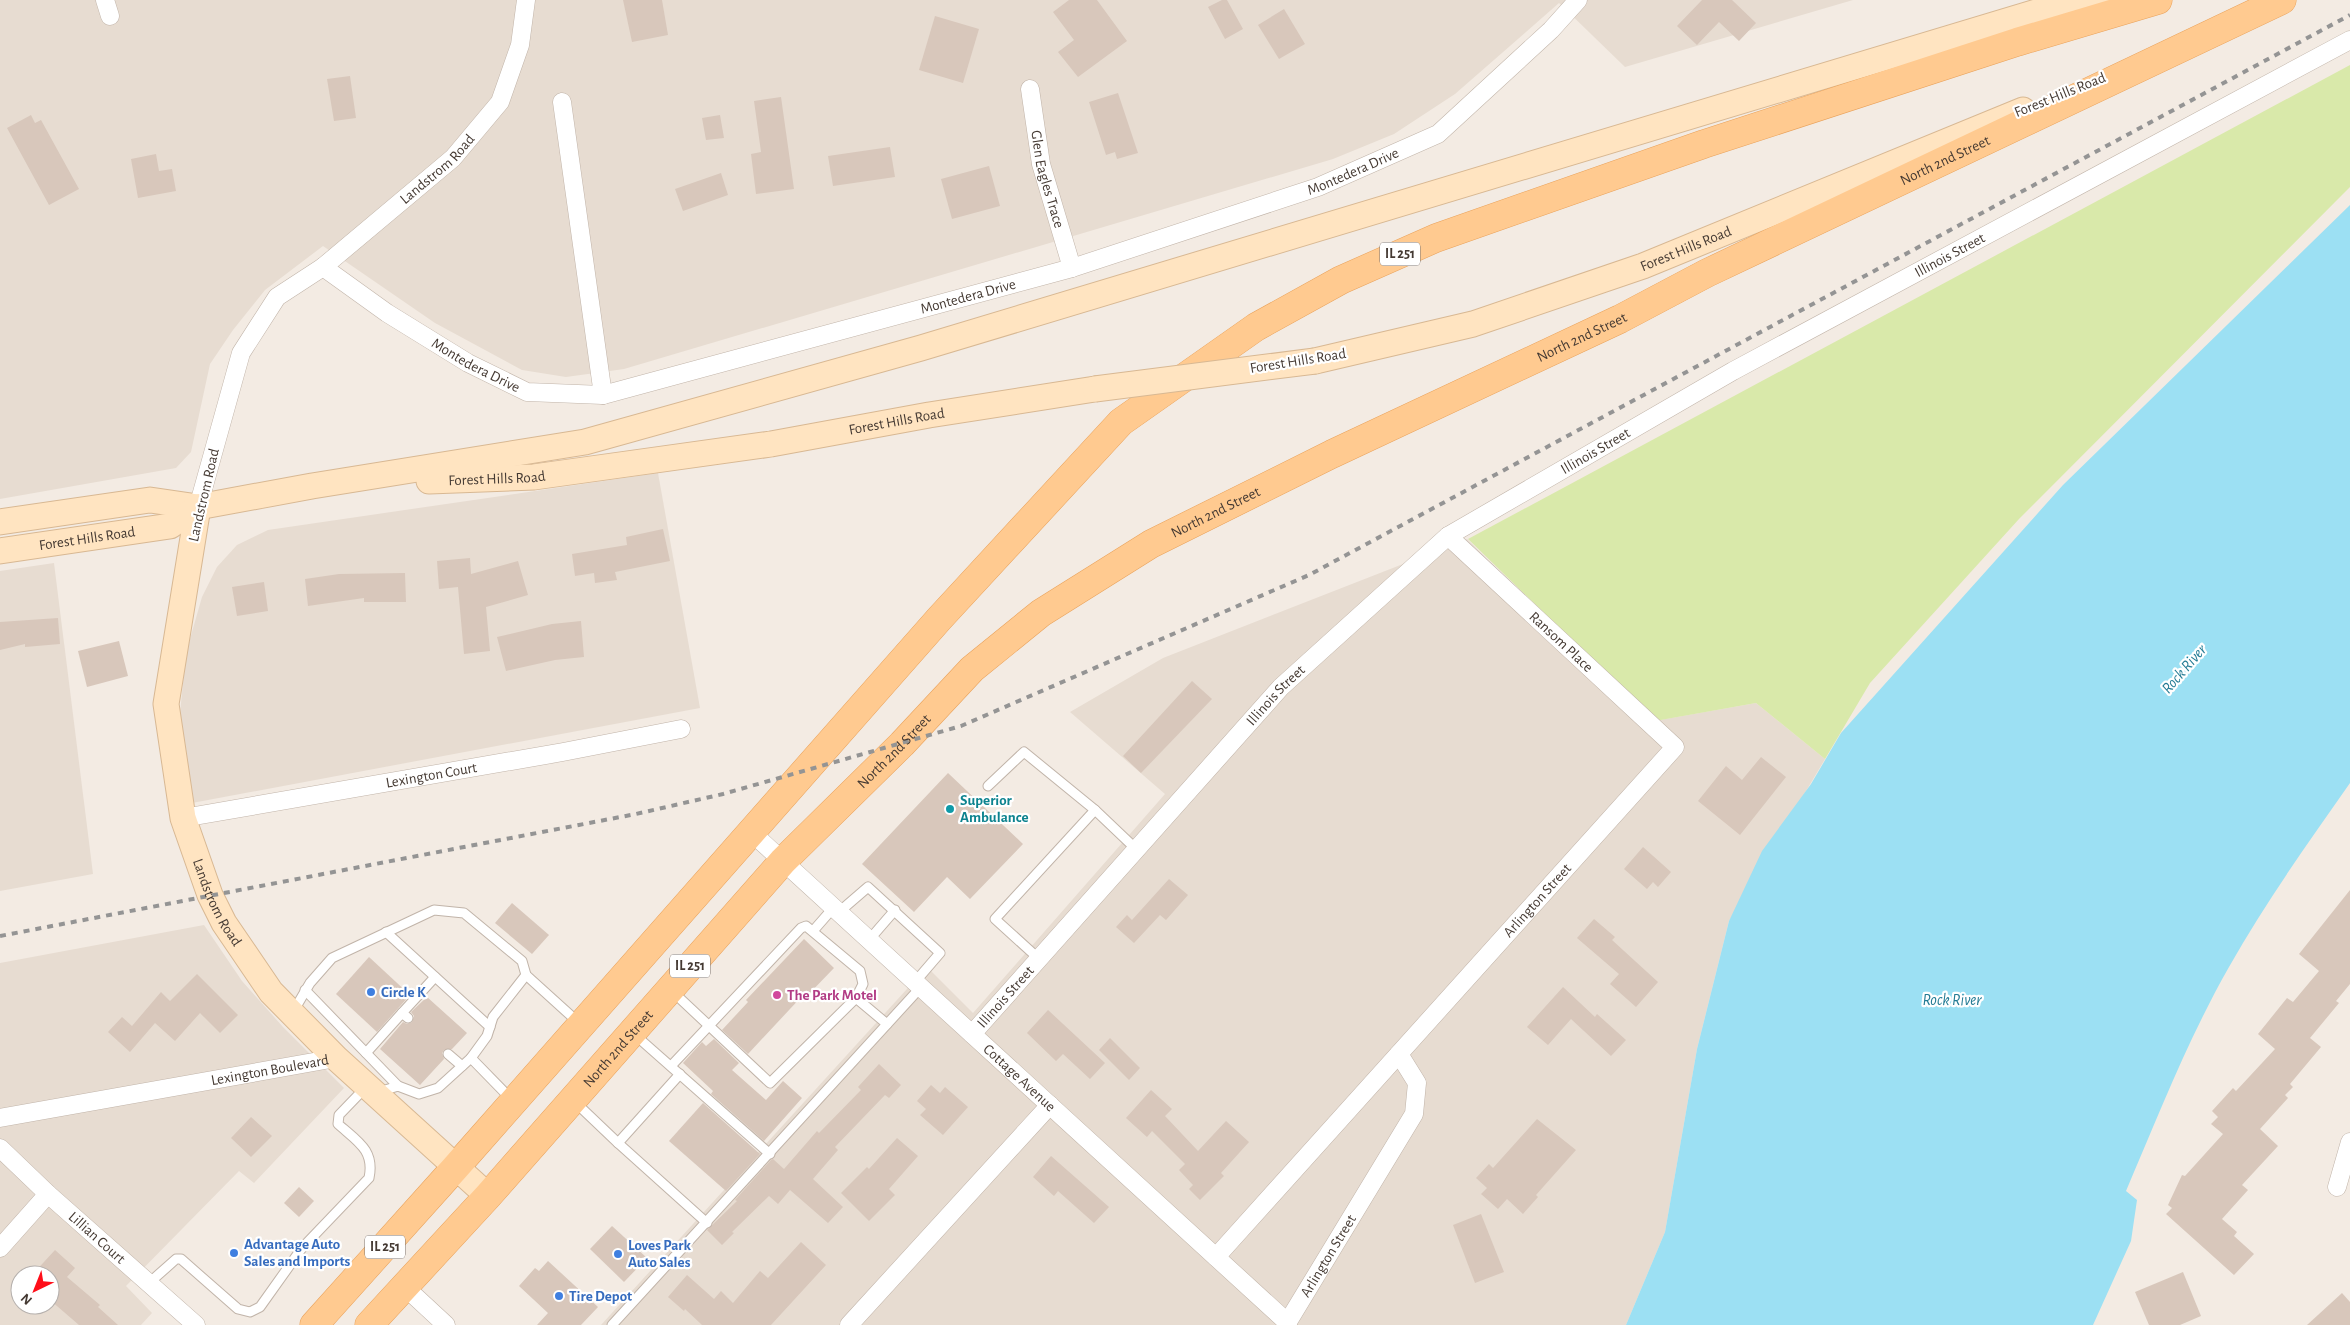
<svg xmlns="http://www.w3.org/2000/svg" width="2350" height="1325" font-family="'Alegreya Sans',sans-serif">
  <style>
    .residential { fill: #e7dcd1; fill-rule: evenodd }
    .green { fill: #d9e9aa }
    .water { fill: #9ce0f3 }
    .building { fill: #d8c7bb }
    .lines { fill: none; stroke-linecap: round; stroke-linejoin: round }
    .lane-casing { stroke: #c1b4a9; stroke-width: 11 }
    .street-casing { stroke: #c1b4a9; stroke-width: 19 }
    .secondary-casing { stroke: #d8b893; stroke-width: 27 }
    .primary-casing { stroke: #e9a25b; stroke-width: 29 }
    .lane { stroke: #fff; stroke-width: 9 }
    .street { stroke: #fff; stroke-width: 18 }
    .secondary { stroke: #ffe4c1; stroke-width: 25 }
    .primary { stroke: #ffca90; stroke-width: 28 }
    .rail { stroke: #949494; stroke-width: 4; stroke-dasharray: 6 6; stroke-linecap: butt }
    .secondary-bridge-casing { stroke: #d8b893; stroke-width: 27; stroke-linecap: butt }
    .secondary-bridge { stroke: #ffe4c1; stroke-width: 25 }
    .culture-dot { fill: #0f9aa8; stroke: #fff; stroke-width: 2 }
    .shop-dot { fill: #3f7fe0; stroke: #fff; stroke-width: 2 }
    .hotel-dot { fill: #d1479c; stroke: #fff; stroke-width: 2 }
    .labels { text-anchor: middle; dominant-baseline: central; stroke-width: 4.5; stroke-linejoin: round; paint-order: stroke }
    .shield { fill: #fff; stroke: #7d7570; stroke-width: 1 }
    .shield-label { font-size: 14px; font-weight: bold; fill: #453a33 }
    .street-label { font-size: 15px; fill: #453a33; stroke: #fff }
    .culture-label { font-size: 15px; font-weight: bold; fill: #0d838f; stroke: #fff; text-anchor: start }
    .shop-label { font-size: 15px; font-weight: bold; fill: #366cbe; stroke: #fff; text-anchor: start }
    .hotel-label { font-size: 15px; font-weight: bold; fill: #b23c85; stroke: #fff; text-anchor: start }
    .water-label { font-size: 16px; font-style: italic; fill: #237b94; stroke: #fff }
  </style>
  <rect width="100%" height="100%" fill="#f3ebe3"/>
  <g class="residential">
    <path d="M0,0H1853L1625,67L1559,3L1455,94L1394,134L1333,159L624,369L566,377L522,370L435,323L323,246L265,290L233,330L210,364L191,452L176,468L0,499Z"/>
    <path d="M658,473L700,708L192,803L180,713L186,653L202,597L217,567L237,545L268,530Z"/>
    <path d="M1467,539L1654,721L1756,703L1825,759L1729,921L1697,1049L1665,1232L1626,1325H601L927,967L973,1013L1165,794L1070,712L1163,658Z"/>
    <path d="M54,563L93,874L0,891V571Z"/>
    <path d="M204,925L242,981L283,1027L344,1088L254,1183L239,1171L126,1286L152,1313L141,1325H0V963ZM20,1275H50V1305H20Z"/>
  </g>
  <path class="green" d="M2350,65V187L2019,519L1870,683L1825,759L1756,703L1655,721L1468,539Z"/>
  <path class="water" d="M2350,205V783C2308,843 2265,903 2229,967C2188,1039 2158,1116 2126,1191L2137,1200L2131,1241L2093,1325H1626L1665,1232L1697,1049L1729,921L1762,851L1811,784L1841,733L2063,485Z"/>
  <g class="building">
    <path d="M623,0H662L668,35L632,42Z"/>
    <path d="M1069,0H1097L1127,41L1078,77L1058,52L1074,40L1053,12Z"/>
    <path d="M1222,0H1227L1243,29L1225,39L1208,7Z"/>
    <path d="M1702,0H1732L1756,23L1739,41L1719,22L1697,45L1677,26Z"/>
    <path d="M1284,9L1305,44L1279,59L1258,25Z"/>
    <path d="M935,16L979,29L963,83L919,70Z"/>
    <path d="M350,76L356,118L334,121L327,79Z"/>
    <path d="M1118,93L1138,153L1117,159L1115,152L1106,155L1089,102Z"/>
    <path d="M781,97L794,189L756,194L751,154L761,152L754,101Z"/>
    <path d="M31,115L35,123L41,120L79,189L49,205L7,128Z"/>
    <path d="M720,115L724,138L706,140L702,118Z"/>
    <path d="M890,147L895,177L833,186L828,156Z"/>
    <path d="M156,154L159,171L172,169L176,191L138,198L131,159Z"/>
    <path d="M989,166L1000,206L952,219L941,179Z"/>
    <path d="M721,173L728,195L683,211L675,189Z"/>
    <path d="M663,529L670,561L615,572L617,580L595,583L594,573L575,576L572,554L627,545L626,537Z"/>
    <path d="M470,558L471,574L518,561L528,595L486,607L490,651L464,654L458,587L439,589L437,561Z"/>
    <path d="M405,573L406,602H364V598L308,606L305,579L339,574Z"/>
    <path d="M264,582L268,611L237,616L232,587Z"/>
    <path d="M58,618L60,644L25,647V644L0,650V622Z"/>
    <path d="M581,621L584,657L555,660L506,671L497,637L552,624Z"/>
    <path d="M119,641L128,676L87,687L78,651Z"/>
    <path d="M1192,681L1212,699L1141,773L1123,756Z"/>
    <path d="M1761,757L1786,777L1740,835L1698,801L1726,766L1742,780Z"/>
    <path d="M948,773L1023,844L970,899L947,877L914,912L862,864Z"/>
    <path d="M1643,847L1671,872L1658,887L1653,882L1647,889L1624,869Z"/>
    <path d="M1169,879L1188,895L1166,920L1160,915L1134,943L1116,927L1127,915L1132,920Z"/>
    <path d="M2350,890V984L2336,1001L2339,1003L2310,1038L2321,1047L2290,1084L2293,1087L2285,1095L2288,1098L2260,1129L2278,1146L2242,1185L2248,1190L2222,1219L2237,1232L2234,1236L2254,1254L2234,1275L2166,1214L2172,1208L2168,1205L2182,1175L2185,1176L2223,1134L2211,1124L2218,1117L2212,1111L2233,1088L2236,1091L2275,1049L2258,1034L2287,998L2293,1002L2319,971L2299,954Z"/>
    <path d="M512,903L549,935L532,954L495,923Z"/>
    <path d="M1594,919L1615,937L1612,940L1658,982L1636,1007L1610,984L1619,974L1577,938Z"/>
    <path d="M804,939L834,968L807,996L804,994L748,1054L722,1030L748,1002L746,1000Z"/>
    <path d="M369,957L410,995L377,1032L336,994Z"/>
    <path d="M197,974L238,1015L220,1033L200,1013L175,1041L155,1023L130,1052L108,1032L122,1017L132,1026L161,992L170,1001Z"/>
    <path d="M1563,987L1595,1017L1597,1014L1626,1040L1611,1056L1571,1019L1548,1045L1527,1027Z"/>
    <path d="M427,997L467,1033L452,1049L444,1050L442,1053L444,1059L420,1085L380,1049L403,1022L407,1024L412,1022L414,1016L411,1012Z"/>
    <path d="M1048,1010L1105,1063L1090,1079L1063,1054L1056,1061L1027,1033Z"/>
    <path d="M1110,1038L1140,1068L1129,1080L1099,1050Z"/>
    <path d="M714,1039L739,1063L732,1070L766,1100L783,1081L802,1098L764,1141L711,1094L713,1091L683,1063L702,1042L706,1046Z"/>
    <path d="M879,1064L901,1085L889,1098L885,1095L835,1147L838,1150L813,1179L843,1207L828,1223L790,1190L778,1204L769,1196L732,1232L734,1233L722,1245L707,1230L737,1201L735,1200L771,1160L773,1159L784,1169L817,1131L819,1133L861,1090L858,1087Z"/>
    <path d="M931,1085L940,1093L945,1087L968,1107L943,1135L920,1115L926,1109L917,1101Z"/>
    <path d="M1151,1090L1172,1109L1165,1116L1198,1151L1226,1121L1249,1142L1221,1173L1224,1176L1200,1200L1189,1189L1193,1185L1179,1170L1185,1164L1152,1131L1147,1137L1126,1118Z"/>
    <path d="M703,1103L760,1154L726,1191L669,1141Z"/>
    <path d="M251,1117L272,1136L251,1157L231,1138Z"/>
    <path d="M1537,1119L1576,1150L1536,1195L1538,1197L1523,1214L1507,1199L1498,1209L1481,1194L1487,1188L1476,1178L1489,1164L1493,1168Z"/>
    <path d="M897,1138L918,1156L889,1189L895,1195L869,1221L841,1193L867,1167L869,1169Z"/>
    <path d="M1051,1156L1109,1207L1094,1223L1058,1191L1054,1196L1033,1177Z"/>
    <path d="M299,1187L314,1201L299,1217L284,1203Z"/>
    <path d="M1481,1214L1504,1272L1475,1283L1453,1225Z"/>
    <path d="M612,1226L647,1258L624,1282L590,1249Z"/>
    <path d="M801,1242L826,1265L771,1325H702L685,1309L684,1311L668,1297L687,1275L714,1299L721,1291L733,1303L760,1271L768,1278Z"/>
    <path d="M55,1250L75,1268L67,1277L100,1305L98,1307L118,1325H79L50,1300V1275H32Z"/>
    <path d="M548,1261L598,1307L581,1325H537L548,1313L519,1286L535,1268L539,1271Z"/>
    <path d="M2183,1272L2201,1316L2180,1325H2149L2135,1292Z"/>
    <path d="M2342,1293L2350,1302V1325H2307Z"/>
  </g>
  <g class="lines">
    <defs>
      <g id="lane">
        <path d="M988,786L1024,752L1095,810"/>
        <path d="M839,912L868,887L940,953L915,982"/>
        <path d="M813,931L834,907"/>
        <path d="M386,932L490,1027"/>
        <path d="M869,940L895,910"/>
        <path d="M1038,958L995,919L1095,810L1136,849"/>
        <path d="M526,975L579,1023"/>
        <path d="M305,990L398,1086"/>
        <path d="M672,991L770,1083L856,998L887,1024"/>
        <path d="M293,1012L310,983L332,958L434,910L464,913L522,961L526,975L493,1017L487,1036L471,1058L512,1100"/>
        <path d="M402,1013L435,977"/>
        <path d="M634,1034L770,1154"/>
        <path d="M366,1053L402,1013L408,1018"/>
        <path d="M448,1054L462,1066"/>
        <path d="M671,1066L801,928L806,926L860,971L863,984L856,998"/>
        <path d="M680,1074L618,1143L707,1223"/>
        <path d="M379,1092L398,1086L419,1094L438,1088L471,1058"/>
        <path d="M575,1102L618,1143"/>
        <path d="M149,1283L176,1259H181L238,1309L250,1312L260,1307L302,1248L369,1178C375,1150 357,1141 338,1124L339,1115L365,1088"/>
        <path d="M612,1325L921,987"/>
      </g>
      <g id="street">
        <path d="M105,0L110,16"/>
        <path id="s1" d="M1030,89L1041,164L1072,268"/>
        <path d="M562,102L603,395"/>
        <path id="s2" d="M323,267L387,313L468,363L527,392L603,395L1072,268L1318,187L1438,134L1551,30L1578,0"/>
        <path id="s3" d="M198,507L241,353L277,297L323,267L453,158L500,102L520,45L526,0"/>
        <path id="s4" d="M183,818L563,752L681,729"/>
        <path id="s5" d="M751,832L1288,1323"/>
        <path id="s6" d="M972,1034L1281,687L1448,536L1733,371L2350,40"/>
        <path id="s7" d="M0,1118L336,1058"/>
        <path id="s8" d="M0,1148L48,1194L196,1325"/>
        <path d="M2337,1187L2350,1142"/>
        <path d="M0,1248L48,1194"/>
        <path id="s9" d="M1216,1257L1675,747L1448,536"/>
        <path d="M405,1287L446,1325"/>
        <path d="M849,1325L1050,1105"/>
        <path id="s10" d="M1286,1325L1414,1114L1417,1083L1399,1054"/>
      </g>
      <g id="secondary">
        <path id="s11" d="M1315,361L1473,324L1643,266L2023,110"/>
        <path id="s12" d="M429,481L534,477L771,444L929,415L1095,389"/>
        <path id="s13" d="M198,507L166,704L183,818L210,895L224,923L271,992L336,1058L488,1196"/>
        <path d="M0,522L150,500L198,507L312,486L585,442L921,348L2043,10L2109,0"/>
        <path id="s14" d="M0,551L170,526L198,507"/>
      </g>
      <g id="primary">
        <path d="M314,1325L455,1168L939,619L1121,422L1256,327L1341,280L1436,238L1704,144L2017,42L2158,0"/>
        <path id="s15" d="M369,1325L488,1196L783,861L902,744L972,669L1041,613L1151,544L1332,454L1620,319L1707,273L2282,0"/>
      </g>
    </defs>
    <use href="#lane" class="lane-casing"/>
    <use href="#street" class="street-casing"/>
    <use href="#secondary" class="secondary-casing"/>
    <use href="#primary" class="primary-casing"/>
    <use href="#lane" class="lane"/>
    <use href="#street" class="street"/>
    <use href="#secondary" class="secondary"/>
    <use href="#primary" class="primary"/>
    <path class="rail" d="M0,936L636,814L723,794L961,726L1309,575L2350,15"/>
    <defs>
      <path id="secondary-bridge" d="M1095,389L1315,361"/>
    </defs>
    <use href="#secondary-bridge" class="secondary-bridge-casing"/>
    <use href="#secondary-bridge" class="secondary-bridge"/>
  </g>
  <circle class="culture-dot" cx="950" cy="809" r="5"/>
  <g class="shop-dot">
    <circle cx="371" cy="992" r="5"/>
    <circle cx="234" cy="1253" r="5"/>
    <circle cx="618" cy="1254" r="5"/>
    <circle cx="559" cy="1296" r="5"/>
  </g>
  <circle class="hotel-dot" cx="777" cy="995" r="5"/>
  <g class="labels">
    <g class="shield">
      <rect x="1380" y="242.5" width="40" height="23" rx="4"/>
      <rect x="670" y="954.5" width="40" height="23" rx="4"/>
      <rect x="365" y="1235.5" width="40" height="23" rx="4"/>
    </g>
    <g class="shield-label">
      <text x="1400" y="254">IL 251</text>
      <text x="690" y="966">IL 251</text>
      <text x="385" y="1247">IL 251</text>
    </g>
    <g class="street-label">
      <text transform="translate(2060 95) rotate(-22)">Forest Hills Road</text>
      <text stroke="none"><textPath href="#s15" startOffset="1992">North 2nd Street</textPath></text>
      <text stroke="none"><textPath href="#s3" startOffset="432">Landstrom Road</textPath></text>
      <text stroke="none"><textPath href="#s2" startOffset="1099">Montedera Drive</textPath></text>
      <text stroke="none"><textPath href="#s1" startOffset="92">Glen Eagles Trace</textPath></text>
      <text stroke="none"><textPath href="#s11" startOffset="388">Forest Hills Road</textPath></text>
      <text stroke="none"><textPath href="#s6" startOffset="1265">Illinois Street</textPath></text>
      <text stroke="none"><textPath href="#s2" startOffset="694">Montedera Drive</textPath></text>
      <text stroke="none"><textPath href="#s15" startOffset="1588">North 2nd Street</textPath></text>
      <text transform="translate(1298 361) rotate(-9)">Forest Hills Road</text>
      <text stroke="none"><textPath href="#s2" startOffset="182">Montedera Drive</textPath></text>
      <text stroke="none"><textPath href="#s12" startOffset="472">Forest Hills Road</textPath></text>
      <text stroke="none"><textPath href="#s6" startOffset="860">Illinois Street</textPath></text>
      <text stroke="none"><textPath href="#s12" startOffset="68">Forest Hills Road</textPath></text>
      <text transform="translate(204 495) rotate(-77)">Landstrom Road</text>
      <text stroke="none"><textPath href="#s15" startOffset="1182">North 2nd Street</textPath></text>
      <text stroke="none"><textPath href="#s14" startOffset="88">Forest Hills Road</textPath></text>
      <text transform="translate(1561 642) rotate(43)">Ransom Place</text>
      <text stroke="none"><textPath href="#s6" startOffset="455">Illinois Street</textPath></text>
      <text stroke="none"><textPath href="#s15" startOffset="778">North 2nd Street</textPath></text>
      <text stroke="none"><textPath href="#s4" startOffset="252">Lexington Court</textPath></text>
      <text stroke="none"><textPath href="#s9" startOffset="480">Arlington Street</textPath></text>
      <text stroke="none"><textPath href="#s13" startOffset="406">Landstrom Road</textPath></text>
      <text stroke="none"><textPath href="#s6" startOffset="50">Illinois Street</textPath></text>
      <text stroke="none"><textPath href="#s15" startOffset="372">North 2nd Street</textPath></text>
      <text stroke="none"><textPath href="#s7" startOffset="274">Lexington Boulevard</textPath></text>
      <text stroke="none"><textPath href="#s5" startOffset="364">Cottage Avenue</textPath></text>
      <text stroke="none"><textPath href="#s8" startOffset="132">Lillian Court</textPath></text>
      <text stroke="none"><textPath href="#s10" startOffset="81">Arlington Street</textPath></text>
    </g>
    <g class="culture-label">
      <text x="960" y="800">Superior<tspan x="960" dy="17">Ambulance</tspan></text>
    </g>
    <g class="shop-label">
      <text x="381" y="992">Circle K</text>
      <text x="244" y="1244">Advantage Auto<tspan x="244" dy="17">Sales and Imports</tspan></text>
      <text x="628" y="1245">Loves Park<tspan x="628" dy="17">Auto Sales</tspan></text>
      <text x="569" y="1296">Tire Depot</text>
    </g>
    <g class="hotel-label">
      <text x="787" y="995">The Park Motel</text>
    </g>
    <g class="water-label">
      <text transform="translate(2184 669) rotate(-49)">Rock River</text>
      <text x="1952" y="1000">Rock River</text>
    </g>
  </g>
  <g transform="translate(35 1290) rotate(223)"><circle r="24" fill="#ffffff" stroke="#b5b0ad"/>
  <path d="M0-4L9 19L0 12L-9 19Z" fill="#ff0e19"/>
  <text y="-8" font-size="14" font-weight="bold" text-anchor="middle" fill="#453a33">N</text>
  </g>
</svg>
